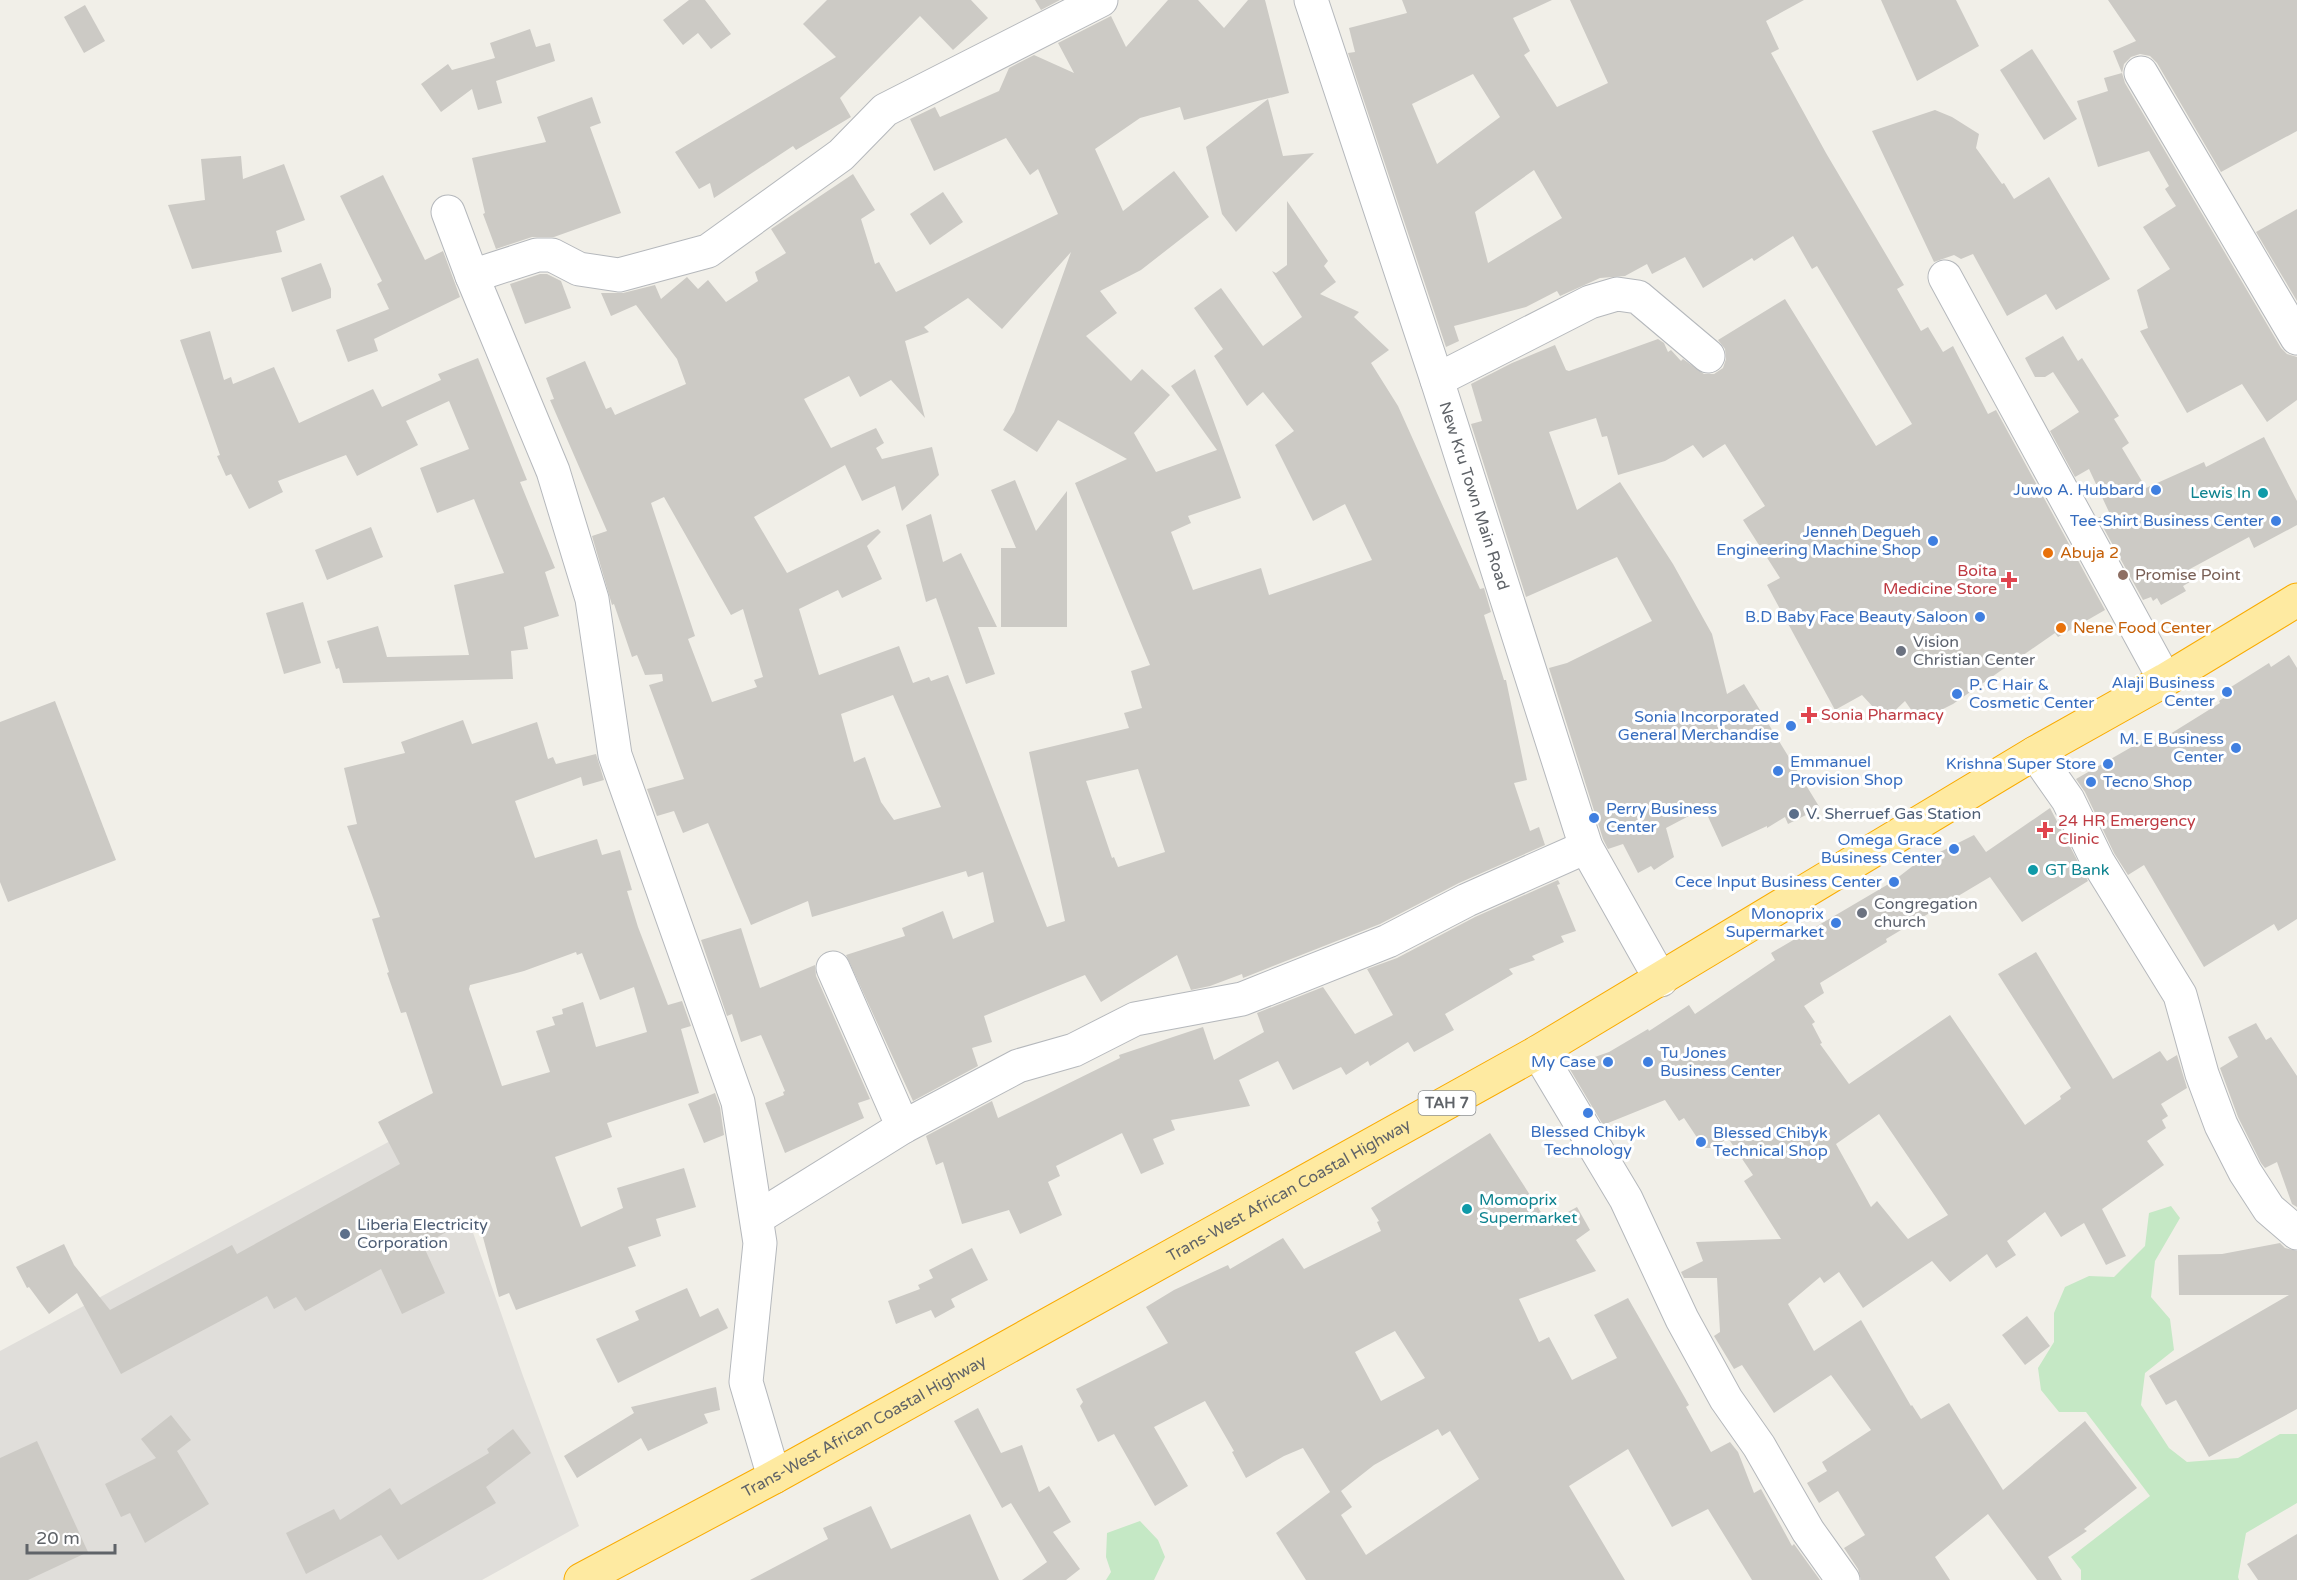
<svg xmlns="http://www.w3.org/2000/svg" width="2297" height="1580" font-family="'Varela Round',sans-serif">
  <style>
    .industrial { fill: #e0deda }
    .green { fill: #c5e8c5 }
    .building { fill: #cccac5; fill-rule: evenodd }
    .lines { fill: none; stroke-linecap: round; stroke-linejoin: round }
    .minor-casing { stroke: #b5b8bc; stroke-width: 35 }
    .trunk-casing { stroke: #f9ab00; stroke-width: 35 }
    .minor { stroke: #fff; stroke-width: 33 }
    .trunk { stroke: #feeaa1; stroke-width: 33 }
    .shop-dot { fill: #3f7fe0; stroke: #fff; stroke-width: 2 }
    .culture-dot { fill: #0f9aa8; stroke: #fff; stroke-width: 2 }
    .food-dot { fill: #e8710a; stroke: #fff; stroke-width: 2 }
    .education-dot { fill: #8d6e63; stroke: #fff; stroke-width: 2 }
    .health-dot { fill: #e0444e; stroke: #fff; stroke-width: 2 }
    .worship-dot { fill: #6b7280; stroke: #fff; stroke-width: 2 }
    .service-dot { fill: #5c6f8a; stroke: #fff; stroke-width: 2 }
    .labels { text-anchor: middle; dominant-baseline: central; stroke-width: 6; stroke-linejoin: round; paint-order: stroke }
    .shield { fill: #fff; stroke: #8f9295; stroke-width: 1.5 }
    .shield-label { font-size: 15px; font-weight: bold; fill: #5f6368 }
    .shop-label { font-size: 16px; fill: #366cbe; stroke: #fff; text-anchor: end }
    .culture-label { font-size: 16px; fill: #0d838f; stroke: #fff; text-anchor: start }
    .street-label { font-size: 16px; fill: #5f6368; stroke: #fff }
    .food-label { font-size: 16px; fill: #c56008; stroke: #fff; text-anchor: start }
    .health-label { font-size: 16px; fill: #be3a42; stroke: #fff; text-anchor: start }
    .education-label { font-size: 16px; fill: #785e54; stroke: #fff; text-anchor: start }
    .worship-label { font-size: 16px; fill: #5b616d; stroke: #fff; text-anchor: start }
    .service-label { font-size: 16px; fill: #4e5e75; stroke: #fff; text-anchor: start }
  </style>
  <rect width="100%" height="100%" fill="#f1efe8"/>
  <path class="industrial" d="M433,1118L523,1376L579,1526L482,1580H0V1351Z"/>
  <g class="green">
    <path d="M2171,1206L2180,1218L2155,1261L2151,1297L2170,1319L2174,1350L2145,1373L2141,1405L2169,1448L2187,1462L2238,1458L2280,1434H2297V1503L2246,1533L2238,1577L2239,1580H2081V1570L2071,1557L2150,1496L2086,1412H2059L2041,1390L2038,1368L2054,1342V1313L2065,1287L2089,1276L2114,1277L2145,1246L2149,1213Z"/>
    <path d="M1140,1521L1158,1540L1165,1557L1154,1580H1106L1111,1572L1106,1557L1107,1533Z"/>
  </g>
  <g class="building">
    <path d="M689,0H705L731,34L711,49L698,33L683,45L663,20Z"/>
    <path d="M827,0H971L988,18L953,50L920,16L840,98L851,117L796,150L793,146L714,198L710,183L699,189L675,152L836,57L803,24Z"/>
    <path d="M1035,0H1060L1041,10Z"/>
    <path d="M1168,0H1198L1224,28L1248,0H1265L1289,93L1184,120L1180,107L1140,118L1095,149L1123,211L1174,171L1209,217L1141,270L1100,291L1117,313L1086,336L1131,381L1142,369L1170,395L1134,433L1156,472L1217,450L1171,386L1195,369L1241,498L1188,516L1191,523L1171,532L1193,590L1261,568L1269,595L1372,560L1345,504L1313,521L1275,445L1294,431L1263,392L1247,406L1214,356L1223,349L1194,308L1221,288L1263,346L1302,317L1272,271L1276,273L1287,265V201L1328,261L1324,266L1336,282L1320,294L1359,312L1354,317L1389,350L1371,363L1398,406L1480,589L1484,588L1491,612L1484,615L1504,680H1506L1527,780L1514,783L1530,831L1539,827L1545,845L1459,883L1380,924L1243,978L1242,974L1210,986L1191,990L1177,955L1101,1002L1085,975L984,1016L992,1042L972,1048L978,1066L913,1101L846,955L905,936L902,928L943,911L953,939L994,922L983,872L968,877L966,871L812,917L808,901L751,925L708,823L683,833L674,811L657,816L647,789L684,779L649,685L663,681L662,674L645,675L637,655L632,657L614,604L612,605L592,536L607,531L550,400L554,399L546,378L585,361L606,409L611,407L615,415L686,384L677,359L636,305L611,316L601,293H623L655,285L661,299L687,277L698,289L708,280L726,302L758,281L755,272L786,253L771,229L853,174L875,210L861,219L875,264L879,262L896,292L1058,214L1038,169L1030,175L1006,138L934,171L910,119L935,107L940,117L999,91L1009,68L1034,55L1074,73L1058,43L1111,16L1126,47ZM1071,252L1014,412L1003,430L1037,452L1058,420L1127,459L1075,483L1150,665L1131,671L1142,708L1124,713L1129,728L1029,752L1065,921L1047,927L948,675L931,681L929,677L913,683L899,646L819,675L799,609L838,590L842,598L882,579L867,546L881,532L878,529L787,573L754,517L845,465L862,501L895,486L902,511L939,475L932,447L882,459L876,448L884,443L876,428L831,448L804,399L849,376L860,397L891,380L925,418L905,341L929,332L924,327L968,298L1002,329ZM664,497L731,615L743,609L763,677L754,680L757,687L712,702L688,639L695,636L651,503ZM893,695L941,807L894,820L881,802L865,757L854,762L841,714ZM1138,769L1165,852L1118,867L1114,857L1112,858L1086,781Z"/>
    <path d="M1402,0H1552L1513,18L1530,51L1524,55L1557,107L1608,83L1570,0H1804L1766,21L1779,49L1771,53L1826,153L1904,285L1897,289L1921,331L1928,327L1943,352L1953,346L1988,414L1996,410L2105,610L2058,637L2055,633L1953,704L1919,721L1905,701L1885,720L1862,695L1835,710L1767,585L1780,578L1743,520L1765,506L1725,444L1703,458L1693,445L1665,461L1618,475L1607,436L1602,437L1596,418L1549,432L1577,510L1620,482L1673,564L1712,634L1727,694L1744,684L1820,808L1788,824L1785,817L1767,828V826L1722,847L1704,808L1666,828L1674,857L1654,870L1651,866L1638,873L1623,844L1608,849L1603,839L1549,668L1567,663L1652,621L1617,557L1526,597L1471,424L1482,421L1471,384L1512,363L1555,345L1566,370L1569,371L1658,339L1664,343L1668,352L1671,350L1681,361L1683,359L1704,374H1714L1723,368L1726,359L1725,349L1718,340L1785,299L1876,446L1912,424L1817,266L1812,269L1793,236L1754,261L1752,258L1703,288L1685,257L1652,274L1647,264L1625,276L1600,278L1560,296L1557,291L1526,307L1454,326L1459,341L1446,347L1348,53L1355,52L1349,28L1407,13ZM1473,74L1500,117L1437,164L1412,104ZM1534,170L1562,218L1488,263L1475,212Z"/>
    <path d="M1881,0H1956L1979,46L1917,81Z"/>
    <path d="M2108,0H2297V131L2221,172L2157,63L2150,56L2140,54L2131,57L2124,64L2122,73L2125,83L2281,348L2287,354L2297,357V400L2267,422L2242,384L2187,413L2140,331L2148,328L2137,290L2170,269L2143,227L2176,206L2165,189L2169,186L2149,151L2098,167L2077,101L2108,91L2104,78L2122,73L2113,51L2136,41Z"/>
    <path d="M85,5L105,41L84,53L64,17Z"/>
    <path d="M530,29L536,47L550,43L555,61L496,81L502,103L478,110L472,89L441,112L421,84L448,64L452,70L495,58L490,43Z"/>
    <path d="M2032,49L2077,119L2044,140L2000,70Z"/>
    <path d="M592,97L601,123L590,127L621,213L554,237H532L496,249L483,214L485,213L472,158L546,142L537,117Z"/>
    <path d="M1268,99L1283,156L1314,153L1236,232L1222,214L1206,147Z"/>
    <path d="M1935,110L1952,117L1979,134L1976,148L2002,184L2004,183L2014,199L2049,177L2110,279L2056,310L2046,294L2007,316L1973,254L1961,259L1954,255L1934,262L1872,131Z"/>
    <path d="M241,156L243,179L284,164L305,220L276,231L282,252L192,269L168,205L205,200L201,159Z"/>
    <path d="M383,175L425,260L443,251L460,297L374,339L378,351L348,362L336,330L389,309L377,284L382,281L340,196Z"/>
    <path d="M943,192L963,222L930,245L910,214Z"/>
    <path d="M2297,209V301L2256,232Z"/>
    <path d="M321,263L331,289V298L292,312L281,278Z"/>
    <path d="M540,274H547L561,281L571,308L525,324L510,284Z"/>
    <path d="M210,331L224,380L231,377L233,384L274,367L299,423L373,389L382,407L441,380L438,374L478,358L527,480L520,482L555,568L545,572L559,616L524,627L528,649L511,651L513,679L343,683L339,668L336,669L327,641L378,626L387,657L469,655L454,585L504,573L474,499L437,513L420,468L469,449L449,401L406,421L418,445L357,476L346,455L278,481L283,492L249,509L231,474L226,476L217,456L220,455L180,340Z"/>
    <path d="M2063,336L2078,361L2082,358L2119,416L2114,419L2129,443L2122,448L2146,488L2204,462L2206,467L2264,437L2297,501V525L2254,548L2249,537L2190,569L2195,579L2183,586L2186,591L2161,605L2157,598L2153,601L2151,597L2143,600L2098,518L2109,512L2089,469L2075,477L2050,431L2079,412L2053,372L2045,377H2035L2025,358Z"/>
    <path d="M1015,480L1036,531L1067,491V627H1001V548H1016L991,490Z"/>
    <path d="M931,514L943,562L961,553L997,627H978L995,674L966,684L936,598L926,602L906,525Z"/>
    <path d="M371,527L383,557L327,580L315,550Z"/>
    <path d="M303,602L321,663L284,674L266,613Z"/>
    <path d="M2289,655L2297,668V919L2278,931L2274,924L2204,967L2144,865L2128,875L2114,853L2085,792L2076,779L2149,737L2154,744L2220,703L2219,701L2225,697L2223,692L2269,663L2271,667Z"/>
    <path d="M55,701L116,860L8,902L0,882V722Z"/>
    <path d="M463,720L472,744L537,722L548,759L553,757L556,764L596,754L604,780L583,786L581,777L515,801L535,858L597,839L602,855L620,850L632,890L627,891L638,927L668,1005L682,1001L691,1026L681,1029L699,1093L607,1123L612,1137L555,1157L581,1227L623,1208L617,1188L684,1168L696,1207L656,1219L661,1236L628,1247L636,1266L516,1310L509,1293L499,1297L477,1215L423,1245L445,1293L402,1314L381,1269L305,1311L296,1297L274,1309L267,1296L121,1374L77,1293L49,1314L29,1287L27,1288L16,1267L64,1244L74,1265L110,1310L232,1245L237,1254L400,1164L378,1122L433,1093L406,1012L401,1013L387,973L389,972L372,919L380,917L347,826L357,824L344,768L405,753L401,742ZM576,952L577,955L582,953L600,1000L634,987L647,1032L596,1047L583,1002L562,1009L563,1014L552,1017L555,1025L536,1031L550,1072L502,1086L469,989L470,985L524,971Z"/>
    <path d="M2050,808L2088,881L2022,922L1990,877L1886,939L1887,942L1820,983L1824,993L1804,1006L1815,1022L1812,1024L1822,1043L1820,1044L1849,1084L1950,1015L2025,1125L2061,1099L2060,1096L2071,1088L1998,974L2036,952L2113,1079L2160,1051L2167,1061L2177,1055L2187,1088L2161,1104L2168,1116L2162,1120L2166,1128L2147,1141L2164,1165L2102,1209L2126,1256L2106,1265L2084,1223L2061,1237L2045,1212L2007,1241L2016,1255L1996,1268L1987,1254L1950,1282L1932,1261L1863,1308L1839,1272L1824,1283L1820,1277L1788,1304L1814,1351L1861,1320L1911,1406L1912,1405L1921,1419L1949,1403L2003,1490L2085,1421L2137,1488L2084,1529L2087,1531L2048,1557L2062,1580H2037L1988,1514L1935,1557L1950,1580H1861L1858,1569L1844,1548L1865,1535L1838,1491L1819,1503L1807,1483L1827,1471L1822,1462L1871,1430L1831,1375L1774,1413L1742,1365L1734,1369L1714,1336L1720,1332L1717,1278H1684L1681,1272L1703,1261L1696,1242L1781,1239L1744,1181L1753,1175L1728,1138L1713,1148H1704L1684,1118L1679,1121L1665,1100L1603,1125L1568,1066L1590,1056L1592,1058L1609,1052L1648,1029L1649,1031L1689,1005L1695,1014L1775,960L1771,953L1892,882L1914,865L1974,835L1986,852ZM1879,1114L1948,1215L1908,1239L1877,1201L1871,1207L1836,1144Z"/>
    <path d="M1558,880L1560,884L1557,885L1576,931L1561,936L1564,942L1532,956L1535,960L1509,969L1513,974L1445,1014L1454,1030L1414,1052L1408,1042L1370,1066L1368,1061L1346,1075L1341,1067L1293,1090L1278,1061L1239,1080L1250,1106L1171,1120L1175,1130L1153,1139L1164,1164L1141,1174L1122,1133L1056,1166L1060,1176L1048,1182L1062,1215L1020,1234L1009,1210L962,1224L943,1162L936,1165L926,1136L992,1101L998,1118L1120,1058L1119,1055L1203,1027L1214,1060L1264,1032L1257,1013L1323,987L1355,1034L1393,1015L1367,969L1397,958L1475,917Z"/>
    <path d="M741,928L760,988L815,965L816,976L870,1099L858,1103L864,1118L785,1153L765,1103L784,1095L783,1092L785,1091L761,1035L741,1042L732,1014L727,1016L701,940Z"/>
    <path d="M2256,1023L2266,1040L2271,1037L2297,1076V1207L2292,1204L2277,1162L2265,1168L2261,1163L2238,1117L2220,1068L2238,1057L2228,1037Z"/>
    <path d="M715,1093L720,1107L724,1135L704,1143L688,1104Z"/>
    <path d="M1490,1133L1548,1223L1577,1207L1590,1230L1576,1240L1596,1271L1519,1299L1539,1342L1549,1337L1572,1380L1617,1358L1594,1315L1628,1298L1689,1405L1686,1407L1711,1452L1730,1442L1738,1452L1754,1493L1761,1489L1792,1546L1794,1544L1820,1580H1752L1708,1509L1672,1527L1628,1449L1569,1486L1625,1580H1306L1276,1533L1330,1492L1303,1448L1284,1456L1246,1478L1232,1452L1234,1451L1205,1401L1154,1427L1188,1486L1155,1506L1114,1434L1098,1442L1080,1406L1083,1402L1076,1389L1168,1343L1146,1307L1174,1290L1228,1265L1230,1269L1283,1238L1304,1269L1381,1231L1377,1222L1379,1221L1371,1208ZM1395,1331L1425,1378L1381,1401L1355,1352ZM1438,1429L1442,1436L1450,1431L1479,1479L1366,1555L1341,1515L1352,1507L1341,1491L1374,1465Z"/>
    <path d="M2280,1243L2285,1248L2297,1251V1409L2209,1457L2176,1400L2166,1405L2149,1376L2289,1295H2179L2178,1255L2222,1254Z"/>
    <path d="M972,1248L988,1280L951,1299L955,1307L935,1318L931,1310L896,1324L888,1301L920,1289L918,1285L933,1278L929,1270Z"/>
    <path d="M687,1288L700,1317L718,1308L728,1328L618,1383L596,1339L639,1320L635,1311Z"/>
    <path d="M2027,1316L2050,1346L2025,1365L2002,1335Z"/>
    <path d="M716,1387L720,1410L704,1414L708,1423L648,1451L641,1438L577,1478L564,1456L634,1413L631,1407Z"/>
    <path d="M978,1408L1001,1453L1022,1445L1039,1492L1049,1486L1071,1522L1053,1532L1080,1569L1066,1580H1022L1047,1562L1011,1503L1002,1508L954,1421Z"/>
    <path d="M171,1415L191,1440L177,1451L209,1504L145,1543L130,1513L121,1517L105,1484L156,1458L141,1439Z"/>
    <path d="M513,1429L531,1453L486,1487L496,1503L398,1560L381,1535L306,1574L286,1533L334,1509L340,1520L390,1488L401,1505L489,1453L487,1449Z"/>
    <path d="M37,1441L88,1552L28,1580H0V1458Z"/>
    <path d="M871,1506L891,1549L970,1514L999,1580H750L828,1539L823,1528Z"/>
    <path d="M2297,1534V1580H2258L2247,1564Z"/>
  </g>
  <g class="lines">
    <defs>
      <g id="minor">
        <path id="s1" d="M1311,0L1437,380L1586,847L1661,980"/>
        <path d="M2141,73L2297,338"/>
        <path d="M448,212L472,276L553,471L592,599L615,755L738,1102L760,1243L746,1382L774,1477"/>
        <path d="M472,276L537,255H552L579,269L619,275L708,251L841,155L885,110L1101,0"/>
        <path d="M1945,277L2165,680"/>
        <path d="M1437,380L1590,302L1617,294L1638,297L1708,356"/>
        <path d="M2035,753L2068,800L2098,862L2180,995L2202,1074L2221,1125L2245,1172L2269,1209L2297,1233"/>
        <path d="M833,968L903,1127"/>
        <path d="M1538,1052L1626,1199L1682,1319L1726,1399L1759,1446L1808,1531L1843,1580"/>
        <path d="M757,1218L903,1127L1018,1066L1074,1050L1135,1019L1242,999L1388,941L1467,900L1586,847"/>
      </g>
      <g id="trunk">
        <path id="s2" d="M581,1580L774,1477L1538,1052L2035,753L2165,680L2297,600"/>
      </g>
    </defs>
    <use href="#minor" class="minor-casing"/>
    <use href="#trunk" class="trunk-casing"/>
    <use href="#minor" class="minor"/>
    <use href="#trunk" class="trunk"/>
  </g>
  <g class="shop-dot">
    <circle cx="2156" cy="490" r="6"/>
    <circle cx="2276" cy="521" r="6"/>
    <circle cx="1933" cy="541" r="6"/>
    <circle cx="1980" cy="617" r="6"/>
    <circle cx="2227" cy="692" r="6"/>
    <circle cx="1957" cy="694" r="6"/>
    <circle cx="1791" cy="726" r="6"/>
    <circle cx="2236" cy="748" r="6"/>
    <circle cx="2108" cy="764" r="6"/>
    <circle cx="1778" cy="771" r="6"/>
    <circle cx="2091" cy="782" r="6"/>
    <circle cx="1594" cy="818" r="6"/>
    <circle cx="1954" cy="849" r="6"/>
    <circle cx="1894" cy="882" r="6"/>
    <circle cx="1836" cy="923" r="6"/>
    <circle cx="1608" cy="1062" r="6"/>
    <circle cx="1648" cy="1062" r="6"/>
    <circle cx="1588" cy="1113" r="6"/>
    <circle cx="1701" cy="1142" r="6"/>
  </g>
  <g class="culture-dot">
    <circle cx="2263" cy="493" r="6"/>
    <circle cx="2033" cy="870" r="6"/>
    <circle cx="1467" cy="1209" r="6"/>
  </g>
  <g class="food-dot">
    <circle cx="2048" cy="553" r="6"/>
    <circle cx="2061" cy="628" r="6"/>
  </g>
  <circle class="education-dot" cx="2123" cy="575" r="6"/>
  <g class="health-dot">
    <path d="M2006 571h6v6h6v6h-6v6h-6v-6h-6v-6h6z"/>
    <path d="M1806 706h6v6h6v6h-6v6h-6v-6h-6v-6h6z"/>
    <path d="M2042 821h6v6h6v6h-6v6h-6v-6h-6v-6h6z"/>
  </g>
  <g class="worship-dot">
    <circle cx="1901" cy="651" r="6"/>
    <circle cx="1862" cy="913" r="6"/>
  </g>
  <g class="service-dot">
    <circle cx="1794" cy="814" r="6"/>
    <circle cx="345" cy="1234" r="6"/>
  </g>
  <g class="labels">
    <rect class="shield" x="1418.5" y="1091" width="57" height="24" rx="4.5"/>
    <g class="shield-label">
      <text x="1447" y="1103">TAH 7</text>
    </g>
    <g class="shop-label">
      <text x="2144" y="490">Juwo A. Hubbard</text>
      <text x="2264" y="521">Tee-Shirt Business Center</text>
      <text x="1921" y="532">Jenneh Degueh<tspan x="1921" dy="18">Engineering Machine Shop</tspan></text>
      <text x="1968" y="617">B.D Baby Face Beauty Saloon</text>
      <text x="2215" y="683">Alaji Business<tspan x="2215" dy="18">Center</tspan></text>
      <text x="1969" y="685" text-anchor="start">P. C Hair &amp;<tspan x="1969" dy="18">Cosmetic Center</tspan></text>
      <text x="1779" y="717">Sonia Incorporated<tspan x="1779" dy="18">General Merchandise</tspan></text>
      <text x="2224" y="739">M. E Business<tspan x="2224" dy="18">Center</tspan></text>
      <text x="1790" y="762" text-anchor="start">Emmanuel<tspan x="1790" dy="18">Provision Shop</tspan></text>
      <text x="2096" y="764">Krishna Super Store</text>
      <text x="2103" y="782" text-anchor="start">Tecno Shop</text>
      <text x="1606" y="809" text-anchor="start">Perry Business<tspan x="1606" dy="18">Center</tspan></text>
      <text x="1942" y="840">Omega Grace<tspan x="1942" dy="18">Business Center</tspan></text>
      <text x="1882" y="882">Cece Input Business Center</text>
      <text x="1824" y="914">Monoprix<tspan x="1824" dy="18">Supermarket</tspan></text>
      <text x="1660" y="1053" text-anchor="start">Tu Jones<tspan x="1660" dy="18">Business Center</tspan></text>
      <text x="1596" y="1062">My Case</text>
      <text x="1588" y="1132" text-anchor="middle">Blessed Chibyk<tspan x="1588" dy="18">Technology</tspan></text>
      <text x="1713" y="1133" text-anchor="start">Blessed Chibyk<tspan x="1713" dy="18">Technical Shop</tspan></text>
    </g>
    <g class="culture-label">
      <text x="2251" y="493" text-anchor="end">Lewis In</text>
      <text x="2045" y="870">GT Bank</text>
      <text x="1479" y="1200">Momoprix<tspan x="1479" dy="18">Supermarket</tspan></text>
    </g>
    <g class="street-label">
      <text stroke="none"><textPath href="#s1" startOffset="522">New Kru Town Main Road</textPath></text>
      <text stroke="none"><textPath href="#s2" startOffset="808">Trans-West African Coastal Highway</textPath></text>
      <text stroke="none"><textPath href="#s2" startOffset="322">Trans-West African Coastal Highway</textPath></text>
    </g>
    <g class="food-label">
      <text x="2060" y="553">Abuja 2</text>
      <text x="2073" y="628">Nene Food Center</text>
    </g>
    <g class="health-label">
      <text x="1997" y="571" text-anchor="end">Boita<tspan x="1997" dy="18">Medicine Store</tspan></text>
      <text x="1821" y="715">Sonia Pharmacy</text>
      <text x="2058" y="821">24 HR Emergency<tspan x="2058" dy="18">Clinic</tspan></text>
    </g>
    <g class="education-label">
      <text x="2135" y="575">Promise Point</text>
    </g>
    <g class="worship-label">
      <text x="1913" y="642">Vision<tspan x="1913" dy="18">Christian Center</tspan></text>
      <text x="1874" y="904">Congregation<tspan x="1874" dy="18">church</tspan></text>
    </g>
    <g class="service-label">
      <text x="1806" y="814">V. Sherruef Gas Station</text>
      <text x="357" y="1225">Liberia Electricity<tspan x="357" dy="18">Corporation</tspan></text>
    </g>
  </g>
  <path d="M27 1544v9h88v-9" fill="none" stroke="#5f6368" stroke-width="3"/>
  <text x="36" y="1544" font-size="18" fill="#5f6368" stroke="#ffffff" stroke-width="4.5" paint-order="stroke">20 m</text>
</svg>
